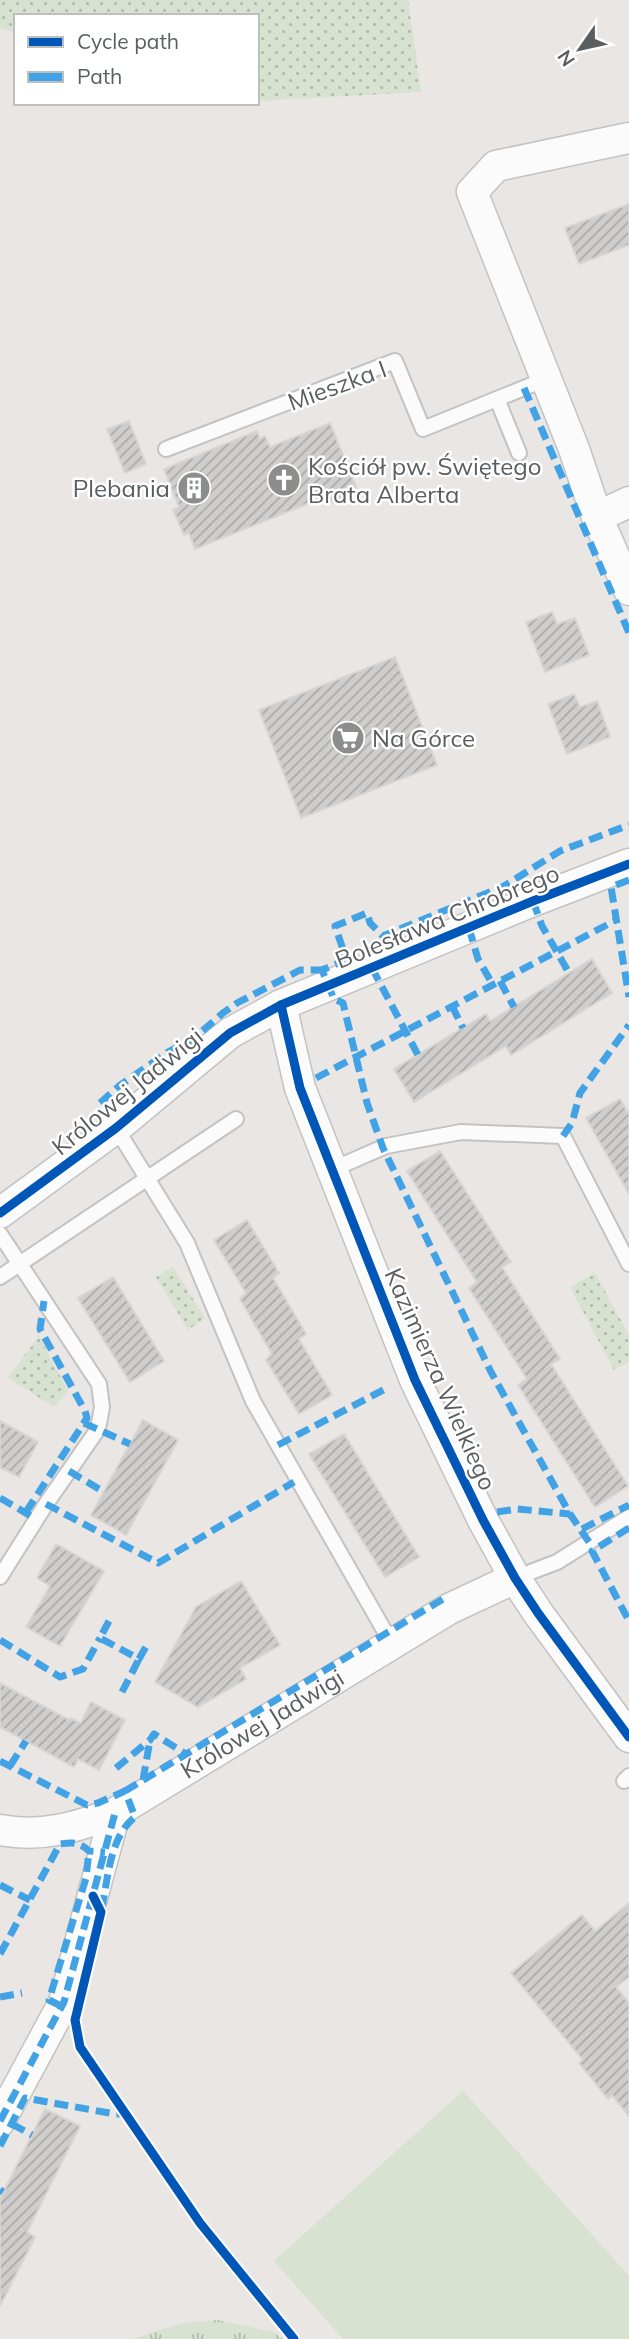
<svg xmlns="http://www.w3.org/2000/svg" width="629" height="2339" font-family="Mulish,sans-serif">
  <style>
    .grass { fill: url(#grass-tufts) }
    .park { fill: url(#park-dots) }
    .garden { fill: #d7e2d0 }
    .building { fill: url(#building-hatch); stroke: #d8d5d2; stroke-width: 2 }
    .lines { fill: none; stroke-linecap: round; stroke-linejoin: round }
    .service-casing { stroke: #c3c3c3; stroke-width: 18 }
    .minor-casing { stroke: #c3c3c3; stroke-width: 33 }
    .service { stroke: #fcfbfb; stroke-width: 14 }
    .minor { stroke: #fcfbfb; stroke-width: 30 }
    .quiet { stroke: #42a2e6; stroke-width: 7; stroke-dasharray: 14 7; stroke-linecap: butt }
    .cycleway-casing { stroke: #fff; stroke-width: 13 }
    .cycleway { stroke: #0057b8; stroke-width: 9 }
    .labels { text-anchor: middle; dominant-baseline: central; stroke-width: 5; stroke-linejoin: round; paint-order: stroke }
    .street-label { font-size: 24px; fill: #5a5e60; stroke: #fff }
    .poi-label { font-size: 24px; fill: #5a5e60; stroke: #fff; text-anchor: start }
  </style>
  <defs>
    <pattern id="grass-tufts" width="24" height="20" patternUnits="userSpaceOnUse" patternTransform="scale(1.75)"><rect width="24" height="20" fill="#d7e2d0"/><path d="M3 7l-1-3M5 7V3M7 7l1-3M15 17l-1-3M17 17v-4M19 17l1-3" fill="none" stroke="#b1baac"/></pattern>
    <pattern id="park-dots" width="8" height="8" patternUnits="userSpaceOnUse" patternTransform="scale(1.75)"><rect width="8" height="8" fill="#d7e2d0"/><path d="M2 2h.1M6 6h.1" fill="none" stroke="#b1baac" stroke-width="1.8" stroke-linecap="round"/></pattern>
    <pattern id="building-hatch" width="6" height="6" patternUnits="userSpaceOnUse" patternTransform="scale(1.75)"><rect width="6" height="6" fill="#d0cecc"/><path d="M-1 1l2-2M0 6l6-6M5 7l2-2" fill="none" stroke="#acaaa9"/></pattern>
  </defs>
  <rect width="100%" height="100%" fill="#e9e6e3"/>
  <path class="grass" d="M218,2320L273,2332L283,2339H132L181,2323Z"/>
  <g class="park">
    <path d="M0,0H408L421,92L257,101V16H16V33L0,28Z"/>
    <path d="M173,1267L205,1318L188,1330L156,1277Z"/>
    <path d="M595,1273L629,1335V1362L614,1370L570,1287Z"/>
    <path d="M39,1336L68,1391L54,1407L8,1378Z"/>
  </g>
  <path class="garden" d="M463,2091L629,2276V2339H343L274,2261Z"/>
  <g class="building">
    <path d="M629,204V245L579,264L565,228Z"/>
    <path d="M129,421L146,464L125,473L107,429Z"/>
    <path d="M330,423L358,492L330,503L327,496L195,549L189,533L184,535L173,510L179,507L164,469L257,431L260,439L265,436L270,447Z"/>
    <path d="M552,612L557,624L575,618L589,655L545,672L526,622Z"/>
    <path d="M395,657L437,765L301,818L259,710Z"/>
    <path d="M574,694L580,707L597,701L610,737L567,754L548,704Z"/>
    <path d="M592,959L612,993L511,1055L506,1046L414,1102L394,1069L486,1014L490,1021Z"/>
    <path d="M620,1099L629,1114V1194L586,1118Z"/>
    <path d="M440,1151L511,1262L502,1267L560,1359L551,1364L628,1486L595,1507L518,1385L527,1379L469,1288L477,1282L407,1171Z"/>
    <path d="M247,1220L279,1273L273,1278L306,1334L299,1339L332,1395L299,1414L266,1360L272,1354L240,1299L246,1293L214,1240Z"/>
    <path d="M113,1277L164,1361L130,1382L78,1298Z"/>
    <path d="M143,1420L178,1440L126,1535L91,1515Z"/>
    <path d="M0,1421L38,1442L19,1477L0,1467Z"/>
    <path d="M344,1434L419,1557L385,1577L309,1454Z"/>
    <path d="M56,1544L104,1571L60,1646L26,1627L50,1586L37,1578Z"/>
    <path d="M241,1581L280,1645L240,1668L246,1679L198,1707L155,1682L196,1607Z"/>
    <path d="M0,1683L69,1720L70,1718L81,1723L91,1702L125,1720L99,1770L78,1759L74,1767L0,1727Z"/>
    <path d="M629,1903V1977L616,1987L629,2003V2116L612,2095L608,2099L579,2063L583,2060L511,1973L582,1915L595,1931Z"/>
    <path d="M45,2109L80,2126L27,2232L35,2237L0,2306V2199Z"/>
  </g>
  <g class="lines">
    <defs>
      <g id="service">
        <path d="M497,399L519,453"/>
        <path d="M166,449L395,361L423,429L546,379"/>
        <path d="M116,1128L187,1243L253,1401L392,1644"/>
        <path d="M331,1170L386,1146L461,1132L563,1136L629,1264"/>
        <path d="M0,1234L99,1384L102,1407L98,1429L46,1504L0,1577"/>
        <path d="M0,1277L236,1119"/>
        <path d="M515,1578L557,1562L629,1517"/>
        <path d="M624,1781L629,1776"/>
      </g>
      <g id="minor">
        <path d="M629,138L496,166L472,192L574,449L597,517L629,590"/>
        <path d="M597,517L629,502"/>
        <path d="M281,1005L300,1088L415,1380L483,1520L515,1578L538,1613L629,1737"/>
        <path d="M0,1213L116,1128L230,1033L281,1005L533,901L629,864"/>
        <path id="s1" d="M0,1830C42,1838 76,1827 115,1813L449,1609L515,1578"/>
        <path d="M0,2121L64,2002L115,1813"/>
      </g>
    </defs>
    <use href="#service" class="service-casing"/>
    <use href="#minor" class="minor-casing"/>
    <use href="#service" class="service"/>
    <use href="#minor" class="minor"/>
    <g class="quiet">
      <path d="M524,388L629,633"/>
      <path d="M629,880L611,887L629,997"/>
      <path d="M533,901L542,926L569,973"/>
      <path d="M469,928L478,959L493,985"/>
      <path d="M372,968L418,1055"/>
      <path d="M500,981L514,1007"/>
      <path d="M452,1006L463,1028"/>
      <path d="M316,1078L618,919"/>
      <path d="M100,1103L119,1086L168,1052L193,1039L223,1013L237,1003L300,970H322"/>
      <path d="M563,1136L572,1123L580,1093L629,1025"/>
      <path d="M84,1423L130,1444"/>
      <path d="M278,1445L385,1389"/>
      <path d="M69,1471L104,1492"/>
      <path d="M0,1498L36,1519"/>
      <path d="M46,1504L158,1563L294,1482"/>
      <path d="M26,1512L87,1418L85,1411L40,1329L44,1301"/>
      <path d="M497,1512L517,1509L570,1514"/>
      <path d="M629,1528L592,1551L629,1621"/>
      <path d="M582,1529L629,1505"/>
      <path d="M589,1542L570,1514L491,1372L383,1148L367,1103L343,1003L334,999L322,970L341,962L344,952L335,926L367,913L370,923L383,936L504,886L560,851L629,825"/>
      <path d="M109,1621L100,1638L139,1659L148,1643"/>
      <path d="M0,1640L60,1677L83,1669L100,1638"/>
      <path d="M122,1692L139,1659"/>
      <path d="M0,1761L87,1805L98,1803L125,1791L135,1817C109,1837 108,1881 101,1912"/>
      <path d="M10,1766L26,1741"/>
      <path d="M116,1768L150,1740L154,1734L186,1754"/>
      <path d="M143,1780L150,1740"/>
      <path d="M125,1791L443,1599"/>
      <path d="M0,1885L30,1900"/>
      <path d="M0,1954L60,1844C73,1842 79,1842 89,1851L105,1852"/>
      <path d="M0,1997L22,1993"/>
      <path d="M61,2006L49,2000L86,1878L89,1851"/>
      <path d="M0,2121L64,2002L115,1813"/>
      <path d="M12,2124L32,2135"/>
      <path d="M0,2146L25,2098L115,2114H125"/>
      <path d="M0,2190L3,2192"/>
    </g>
    <defs>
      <g id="cycleway">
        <path d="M281,1005L300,1088L415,1380L483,1520L515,1578L538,1613L629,1737"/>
        <path d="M0,1213L116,1128L230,1033L281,1005L533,901L629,864"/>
        <path d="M93,1896L101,1912L75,2020L80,2047L200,2223L294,2339"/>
      </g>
    </defs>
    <use href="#cycleway" class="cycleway-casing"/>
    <use href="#cycleway" class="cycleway"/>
  </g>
  <defs>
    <symbol id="church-disc" viewBox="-11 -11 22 22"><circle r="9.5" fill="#8c8e8e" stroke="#fff"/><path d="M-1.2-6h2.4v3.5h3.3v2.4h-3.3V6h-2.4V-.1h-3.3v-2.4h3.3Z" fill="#fff"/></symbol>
    <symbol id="building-disc" viewBox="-11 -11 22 22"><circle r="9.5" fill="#8c8e8e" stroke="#fff"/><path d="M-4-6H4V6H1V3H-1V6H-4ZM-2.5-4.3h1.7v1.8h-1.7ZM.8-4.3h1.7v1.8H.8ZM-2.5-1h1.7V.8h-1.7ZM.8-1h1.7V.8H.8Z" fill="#fff"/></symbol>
    <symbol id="supermarket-disc" viewBox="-11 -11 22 22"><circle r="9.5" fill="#8c8e8e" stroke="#fff"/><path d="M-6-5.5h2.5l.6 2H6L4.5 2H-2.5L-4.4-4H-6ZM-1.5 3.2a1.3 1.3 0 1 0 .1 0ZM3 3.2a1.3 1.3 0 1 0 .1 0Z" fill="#fff"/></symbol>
  </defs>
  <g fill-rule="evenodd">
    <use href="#church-disc" x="265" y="461" width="38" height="38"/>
    <use href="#building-disc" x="175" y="469" width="38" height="38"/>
    <use href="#supermarket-disc" x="329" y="719" width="38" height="38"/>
  </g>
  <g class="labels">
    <g class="street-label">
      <text transform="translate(337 385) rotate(-20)">Mieszka I</text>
      <text transform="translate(447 916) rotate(-22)">Bolesława Chrobrego</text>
      <text transform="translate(127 1091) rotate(-39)">Królowej Jadwigi</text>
      <text transform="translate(441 1379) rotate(66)">Kazimierza Wielkiego</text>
      <text stroke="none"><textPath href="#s1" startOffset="290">Królowej Jadwigi</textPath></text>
    </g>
    <g class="poi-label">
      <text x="308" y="466">Kościół pw. Świętego<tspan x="308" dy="28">Brata Alberta</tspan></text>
      <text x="170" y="488" text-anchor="end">Plebania</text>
      <text x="372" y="738">Na Górce</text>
    </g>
  </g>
  <rect x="14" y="14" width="245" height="91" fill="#ffffff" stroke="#bdbfbf" stroke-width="2"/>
  <rect x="28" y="37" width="35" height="10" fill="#0057b8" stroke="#bdbfbf" stroke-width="2"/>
  <text x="77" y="49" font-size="21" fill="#5a5e60">Cycle path</text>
  <rect x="28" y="72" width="35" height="10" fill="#42a2e6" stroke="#bdbfbf" stroke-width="2"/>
  <text x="77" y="84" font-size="21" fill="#5a5e60">Path</text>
  <g transform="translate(580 49) rotate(236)" stroke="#ffffff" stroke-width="5" paint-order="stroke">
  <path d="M0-5L12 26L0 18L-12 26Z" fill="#5a5e60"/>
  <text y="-10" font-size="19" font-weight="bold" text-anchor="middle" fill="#5a5e60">N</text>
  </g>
</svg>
